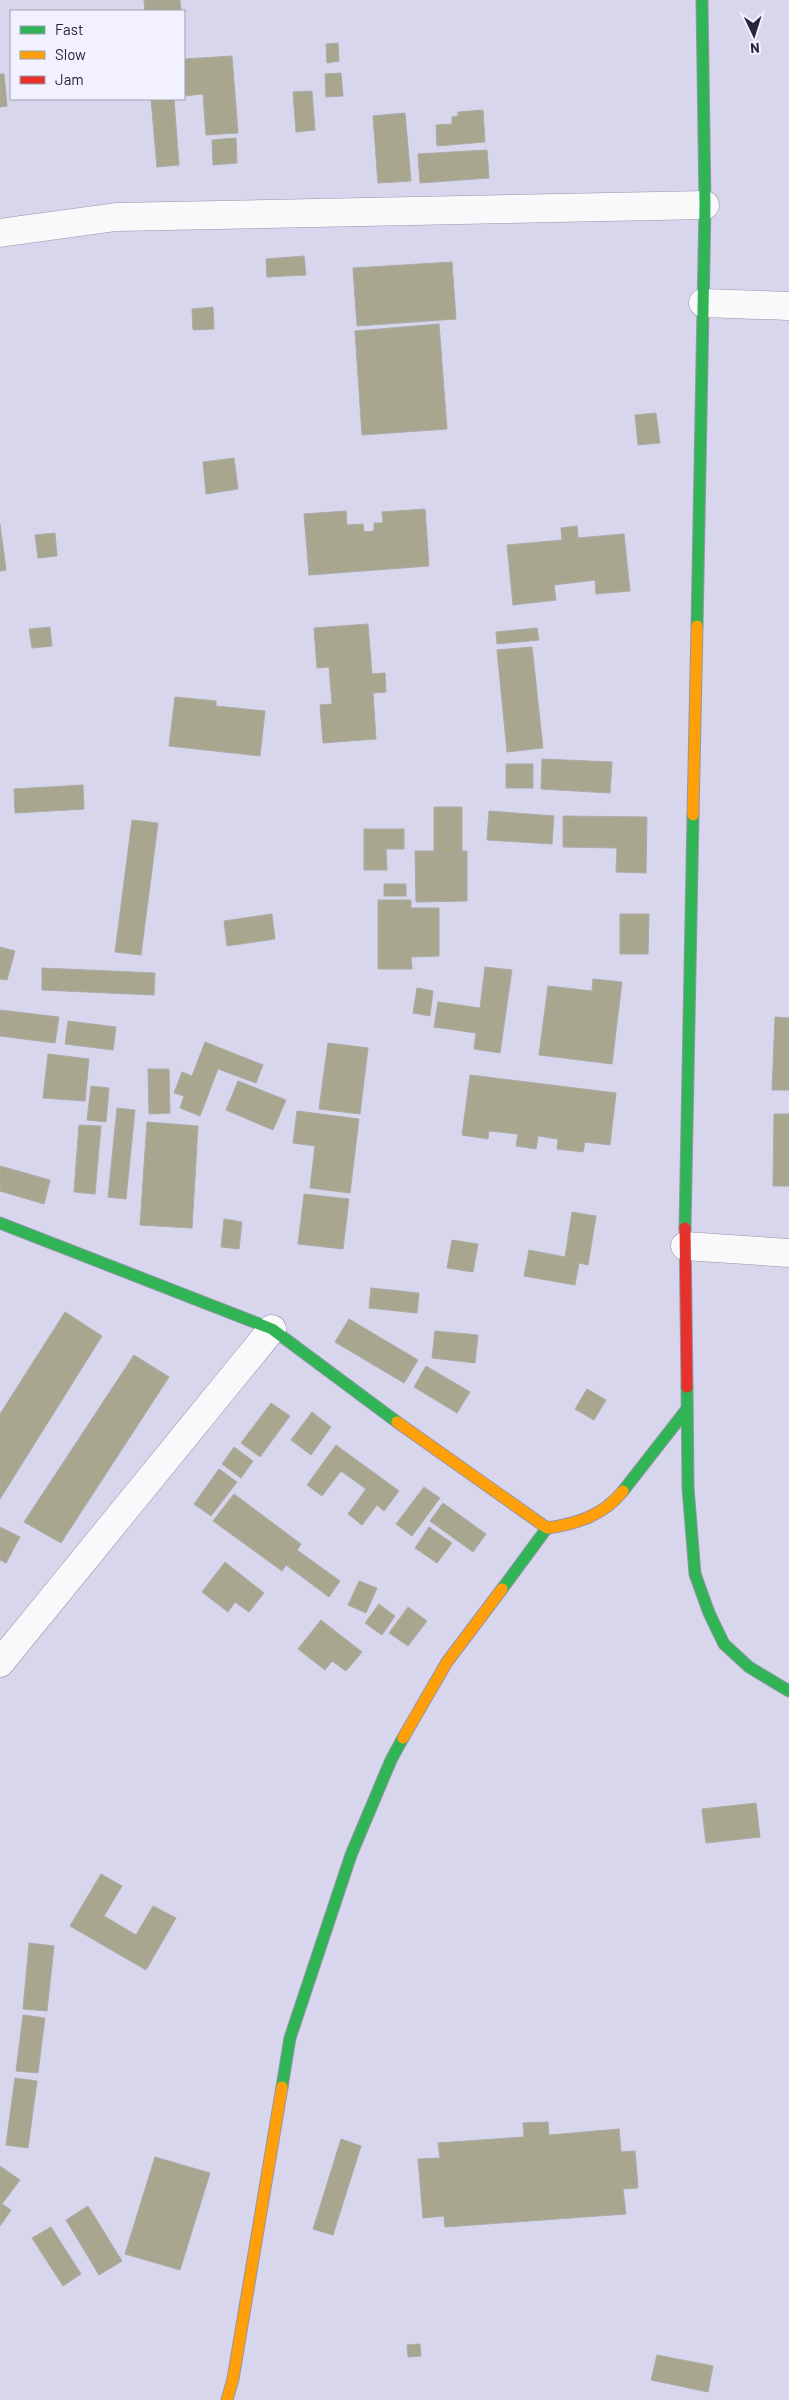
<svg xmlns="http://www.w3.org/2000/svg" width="789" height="2400" font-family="Barlow,sans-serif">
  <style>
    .building { fill: #a8a68e; stroke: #ababa7 }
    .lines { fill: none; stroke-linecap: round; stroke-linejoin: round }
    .street-casing { stroke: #9694a9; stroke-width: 29 }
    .fast-casing { stroke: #9694a9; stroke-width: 13 }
    .slow-casing { stroke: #9694a9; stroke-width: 13 }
    .jam-casing { stroke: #9694a9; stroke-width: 13 }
    .street { stroke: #f9f9fc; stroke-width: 28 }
    .fast { stroke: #30b455; stroke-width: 11 }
    .slow { stroke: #ff9f0a; stroke-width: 11 }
    .jam { stroke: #e5322d; stroke-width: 11 }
  </style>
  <rect width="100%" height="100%" fill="#d7d6ec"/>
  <g class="building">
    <path d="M144,0H180L181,11H145Z"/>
    <path d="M338,43L339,61L327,63L326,44Z"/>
    <path d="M232,56L238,133L206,135L203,94L184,96V59Z"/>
    <path d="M341,73L343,96L326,97L325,74Z"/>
    <path d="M0,74H4L7,106L0,107Z"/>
    <path d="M312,91L315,130L296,132L293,92Z"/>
    <path d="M151,99H174L179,165L157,167Z"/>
    <path d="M483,110L485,142L437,146L436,125L452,124V117L458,116V112Z"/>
    <path d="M405,113L411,181L378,183L373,116Z"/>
    <path d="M236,138L237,163L213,165L212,140Z"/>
    <path d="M487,150L489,178L420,183L418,154Z"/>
    <path d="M304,256L306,275L267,277L266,259Z"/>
    <path d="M452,262L456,319L357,326L353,268Z"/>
    <path d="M213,307L214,329L193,330L192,309Z"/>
    <path d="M439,324L447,429L362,435L355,331Z"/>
    <path d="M656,413L660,443L638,445L635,415Z"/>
    <path d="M234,458L238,489L206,494L203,462Z"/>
    <path d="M425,509L429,566L309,575L304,514L346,511L347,525L363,524L364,532L374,531V523H383L382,512Z"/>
    <path d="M0,524L6,570L0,571Z"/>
    <path d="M577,526L578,538L624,534L630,591L596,594L595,580L554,585L556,600L513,605L507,545L562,540L561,528Z"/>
    <path d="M55,533L57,556L38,558L35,535Z"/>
    <path d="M368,624L372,674L385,673L386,692L373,693L376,739L323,743L320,705L332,704L329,667L317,668L314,628Z"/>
    <path d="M50,627L52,646L32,648L29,629Z"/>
    <path d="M537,628L539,640L497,644L496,632Z"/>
    <path d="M532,647L543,748L507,752L497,650Z"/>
    <path d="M175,697L216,701V706L265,711L260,756L169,746Z"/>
    <path d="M542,759L612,762L610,793L541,789Z"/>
    <rect x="506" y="764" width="27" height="24"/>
    <path d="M83,785L84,809L15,813L14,789Z"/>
    <path d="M434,807H462V851H467V901L416,902L415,851H434Z"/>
    <path d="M489,811L554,816L552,844L487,840Z"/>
    <path d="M563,816L647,817L646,873L616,872L617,848L563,847Z"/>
    <path d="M132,820L158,823L141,955L115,952Z"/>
    <path d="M364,829H404V849H386L387,870H364Z"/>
    <rect x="384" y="884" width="22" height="12"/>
    <path d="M378,900H411V908H439V956L411,957L412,969H378Z"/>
    <path d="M272,914L275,939L227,946L224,921Z"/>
    <path d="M620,914H649L648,954H620Z"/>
    <path d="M0,947L15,951L7,980L0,979Z"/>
    <path d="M485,967L512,970L500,1053L474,1049L476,1033L434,1027L438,1002L480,1008Z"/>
    <path d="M42,968L155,973L154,995L42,990Z"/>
    <path d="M593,979L622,982L612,1064L539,1055L548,986L592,991Z"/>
    <path d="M417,988L433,991L430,1016L413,1013Z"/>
    <path d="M0,1010L59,1017L55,1043L0,1036Z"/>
    <path d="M775,1017L789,1018V1090H772Z"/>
    <path d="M68,1021L116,1027L113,1050L65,1044Z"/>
    <path d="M205,1042L263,1065L256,1083L218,1069L200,1116L180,1108L184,1096L174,1093L182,1072L192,1076Z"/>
    <path d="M328,1043L368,1048L360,1114L319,1109Z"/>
    <path d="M48,1054L89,1059L85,1101L43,1098Z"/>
    <path d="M148,1069H169L170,1113L149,1114Z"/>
    <path d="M470,1075L616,1093L610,1145L585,1142L583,1152L557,1149L558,1139L538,1136L536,1149L516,1146L518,1134L489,1131L488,1139L462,1135Z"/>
    <path d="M238,1081L286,1100L273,1130L226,1110Z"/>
    <path d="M91,1086L109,1088L106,1122L87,1120Z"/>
    <path d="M117,1108L135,1110L126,1199L108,1197Z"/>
    <path d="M297,1111L359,1119L350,1193L310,1188L315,1146L293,1143Z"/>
    <path d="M774,1114H789V1186H773Z"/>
    <path d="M147,1122L198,1126L192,1228L140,1225Z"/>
    <path d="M79,1125L101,1126L95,1194L74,1192Z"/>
    <path d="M0,1166L50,1180L44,1204L0,1191Z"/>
    <path d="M304,1194L349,1199L343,1249L298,1244Z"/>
    <path d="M572,1212L596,1216L588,1265L579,1263L575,1285L524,1276L529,1250L565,1257Z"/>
    <path d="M224,1219L242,1222L239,1249L221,1247Z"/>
    <path d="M452,1240L478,1244L473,1272L447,1268Z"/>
    <path d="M371,1288L419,1293L417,1313L369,1308Z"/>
    <path d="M65,1312L102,1336L0,1499V1414Z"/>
    <path d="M349,1319L418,1360L404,1383L335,1342Z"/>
    <path d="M435,1331L478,1335L475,1363L432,1358Z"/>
    <path d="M134,1355L169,1377L61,1543L24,1522Z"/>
    <path d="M426,1366L470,1392L457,1413L414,1387Z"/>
    <path d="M587,1389L606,1400L594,1420L575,1409Z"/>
    <path d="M271,1403L290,1416L260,1457L241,1443Z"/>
    <path d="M312,1412L331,1427L311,1455L291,1440Z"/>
    <path d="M336,1445L399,1491L384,1511L377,1505L362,1525L348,1514L366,1489L341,1471L322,1496L307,1485Z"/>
    <path d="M234,1447L253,1461L241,1478L222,1464Z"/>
    <path d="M219,1469L237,1482L211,1516L194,1504Z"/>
    <path d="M424,1487L440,1498L412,1536L396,1524Z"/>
    <path d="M234,1494L301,1544L297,1550L340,1581L329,1597L286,1565L282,1571L213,1521Z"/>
    <path d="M443,1503L486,1534L473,1552L430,1521Z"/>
    <path d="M0,1527L20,1537L6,1563L0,1560Z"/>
    <path d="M429,1527L452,1543L437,1563L415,1548Z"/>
    <path d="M225,1562L264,1593L249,1612L235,1602L228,1612L202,1592Z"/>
    <path d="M359,1581L377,1588L366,1613L348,1605Z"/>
    <path d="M379,1604L395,1616L382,1635L365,1623Z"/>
    <path d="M408,1607L427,1621L408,1646L389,1633Z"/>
    <path d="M321,1620L362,1652L346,1671L332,1661L325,1670L298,1649Z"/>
    <path d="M756,1803L760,1837L706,1843L702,1809Z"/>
    <path d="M101,1874L122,1886L104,1916L136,1935L153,1906L176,1918L146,1970L70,1926Z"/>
    <path d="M29,1943L54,1946L47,2011L23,2009Z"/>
    <path d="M23,2015L45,2018L38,2073L16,2071Z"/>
    <path d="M15,2078L37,2081L28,2148L6,2145Z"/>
    <path d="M548,2122L549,2135L619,2129L621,2152L635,2151L638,2188L623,2189L626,2214L445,2227L444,2216L423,2218L418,2159L440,2158L438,2143L524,2137L523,2123Z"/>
    <path d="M341,2139L361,2146L333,2235L313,2229Z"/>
    <path d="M155,2157L210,2173L180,2270L125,2254Z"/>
    <path d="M0,2166L20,2180L2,2204L11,2210L0,2226Z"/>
    <path d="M88,2206L122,2261L99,2275L66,2220Z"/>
    <path d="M51,2227L81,2274L63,2286L32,2238Z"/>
    <path d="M420,2344L421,2356L408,2357L407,2345Z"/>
    <path d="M657,2355L713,2366L708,2392L651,2380Z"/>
  </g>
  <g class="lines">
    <defs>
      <g id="street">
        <path d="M0,233L116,217L705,205"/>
        <path d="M703,303L789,306"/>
        <path d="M685,1246L789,1253"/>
        <path d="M0,1663L272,1329"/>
      </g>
      <g id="fast">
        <path d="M697,626L705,205L702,0"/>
        <path d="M0,1223L272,1329L397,1422"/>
        <path d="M685,1228L693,815"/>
        <path d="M687,1387L688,1488L695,1574L709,1613L724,1644L749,1667L789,1691"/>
        <path d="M623,1491L687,1409"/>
        <path d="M502,1589L547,1528"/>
        <path d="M282,2087L290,2038L351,1855L391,1760L403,1738"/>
      </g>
      <g id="slow">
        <path d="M693,815L697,626"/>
        <path d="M397,1422L547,1528C577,1524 604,1515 623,1491"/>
        <path d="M403,1738L447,1662L502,1589"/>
        <path d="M227,2400L233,2379L282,2087"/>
      </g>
      <path id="jam" d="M685,1228L687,1387"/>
    </defs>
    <use href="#street" class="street-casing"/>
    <use href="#fast" class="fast-casing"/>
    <use href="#slow" class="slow-casing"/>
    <use href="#jam" class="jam-casing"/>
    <use href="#street" class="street"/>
    <use href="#fast" class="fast"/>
    <use href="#slow" class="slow"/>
    <use href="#jam" class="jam"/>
  </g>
  <rect x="10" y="10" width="175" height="90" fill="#f1f1ff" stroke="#a09fb2"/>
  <rect x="20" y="26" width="25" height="8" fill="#30b455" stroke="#a09fb2"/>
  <text x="55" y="35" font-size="15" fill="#27243e">Fast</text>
  <rect x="20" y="51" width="25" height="8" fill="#ff9f0a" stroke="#a09fb2"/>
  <text x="55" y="60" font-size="15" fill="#27243e">Slow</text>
  <rect x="20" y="76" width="25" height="8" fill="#e5322d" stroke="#a09fb2"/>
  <text x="55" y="85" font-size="15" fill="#27243e">Jam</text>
  <g transform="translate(754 35) rotate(176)" stroke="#f1f1ff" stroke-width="4" paint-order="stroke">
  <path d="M0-4L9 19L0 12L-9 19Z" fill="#27243e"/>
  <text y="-8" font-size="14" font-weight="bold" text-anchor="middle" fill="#27243e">N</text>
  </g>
</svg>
